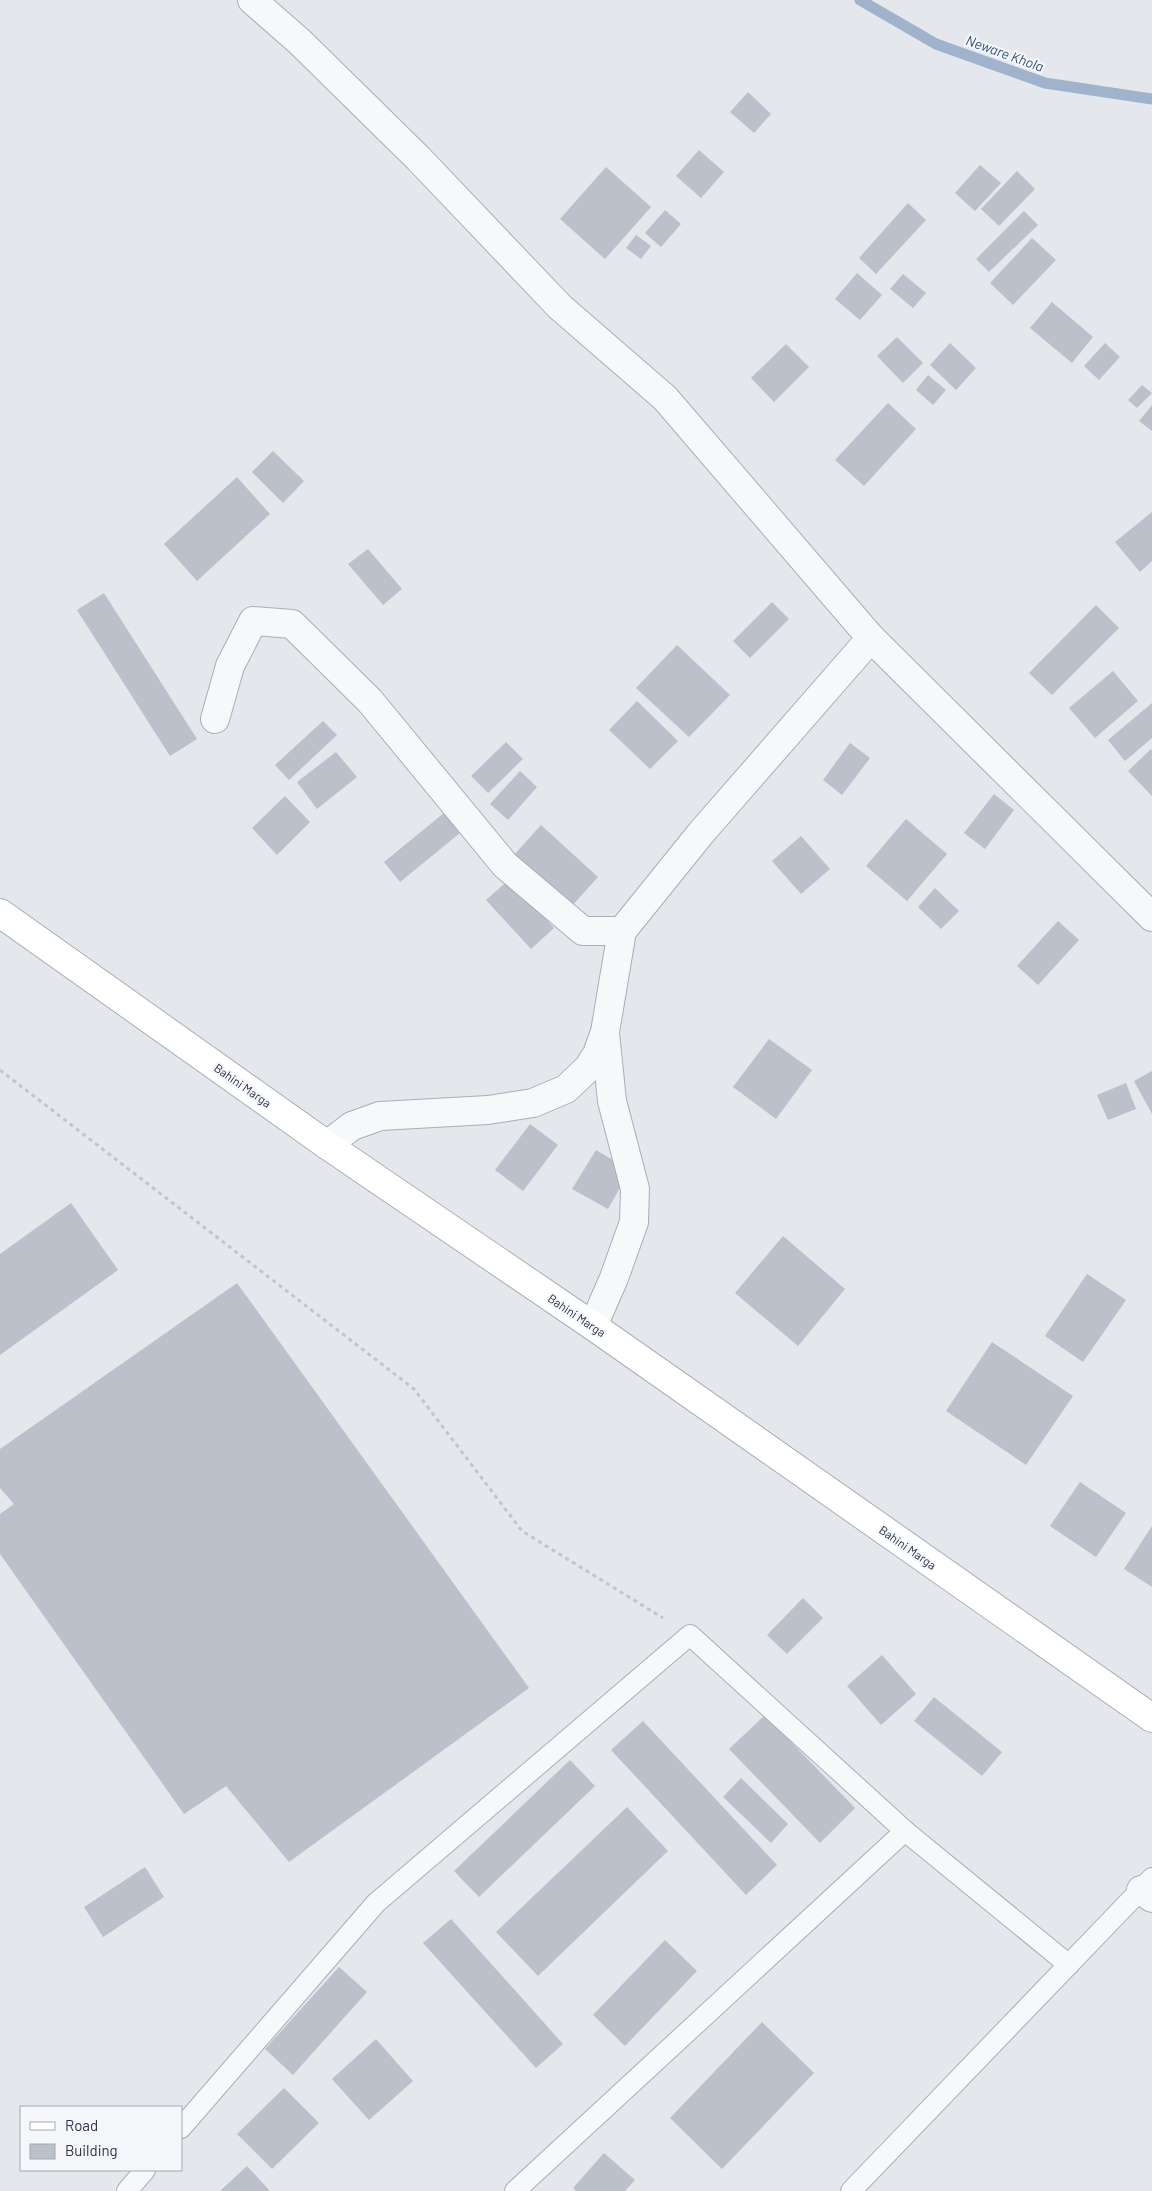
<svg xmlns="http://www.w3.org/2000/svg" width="1152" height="2191" font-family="Barlow,sans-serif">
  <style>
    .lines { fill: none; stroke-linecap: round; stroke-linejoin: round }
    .stream { stroke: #9fb4cc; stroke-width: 11 }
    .building { fill: #bbc0ca }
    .lane-casing { stroke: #a9aeb7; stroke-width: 22 }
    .street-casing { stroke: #a9aeb7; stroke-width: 30 }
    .secondary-casing { stroke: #a9aeb7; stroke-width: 30 }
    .path { stroke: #c2c5cb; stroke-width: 3; stroke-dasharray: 4 4; stroke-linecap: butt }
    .lane { stroke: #f7f8fa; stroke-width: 20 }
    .street { stroke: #f7f8fa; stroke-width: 28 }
    .secondary { stroke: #fff; stroke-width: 28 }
    .labels { text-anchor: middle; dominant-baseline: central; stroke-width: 4.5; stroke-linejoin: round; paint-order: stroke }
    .street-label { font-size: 12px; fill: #2b3445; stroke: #f4f6f9 }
    .water-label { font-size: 14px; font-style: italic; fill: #34527a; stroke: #f4f6f9 }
  </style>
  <rect width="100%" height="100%" fill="#e4e7ec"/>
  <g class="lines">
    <path class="stream" d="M860,0L936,44L1045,83L1152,99"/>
  </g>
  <g class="building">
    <path d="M748,92L771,114L754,133L730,112Z"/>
    <path d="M699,150L724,172L701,198L676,176Z"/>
    <path d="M980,165L1001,183L975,211L955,193Z"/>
    <path d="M606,167L651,207L605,259L560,219Z"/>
    <path d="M1017,171L1035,189L999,226L981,209Z"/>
    <path d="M908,203L926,220L876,274L859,258Z"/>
    <path d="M665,210L681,224L661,247L645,233Z"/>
    <path d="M1024,211L1038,225L989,272L976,259Z"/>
    <path d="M636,235L651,246L641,259L626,248Z"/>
    <path d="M1032,238L1056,260L1013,305L990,283Z"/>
    <path d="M857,273L882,295L860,320L835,299Z"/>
    <path d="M903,274L926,293L913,308L890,289Z"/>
    <path d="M1052,302L1093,337L1072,363L1030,328Z"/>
    <path d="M897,337L923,363L903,383L877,356Z"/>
    <path d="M950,343L976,368L956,390L930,365Z"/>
    <path d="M1105,343L1120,357L1099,380L1084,366Z"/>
    <path d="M786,344L809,367L774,402L751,378Z"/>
    <path d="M928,375L946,390L933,405L916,390Z"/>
    <path d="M1142,385L1152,393L1137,408L1128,400Z"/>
    <path d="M888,403L916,429L864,486L835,460Z"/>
    <path d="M1152,405V431L1139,421Z"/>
    <path d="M273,451L304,481L283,503L252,472Z"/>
    <path d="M237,477L270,514L197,581L164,544Z"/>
    <path d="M1152,512V561L1140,572L1115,542Z"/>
    <path d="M368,549L402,589L383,605L348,564Z"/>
    <path d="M104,593L197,739L170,756L77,610Z"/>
    <path d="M772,602L789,619L750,658L733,641Z"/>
    <path d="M1096,605L1119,628L1052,695L1029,673Z"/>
    <path d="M677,645L730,695L689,737L636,688Z"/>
    <path d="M1113,671L1138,701L1095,738L1069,708Z"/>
    <path d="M637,701L678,741L650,769L609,730Z"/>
    <path d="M1152,703V738L1125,761L1108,740Z"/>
    <path d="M323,721L337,735L289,780L275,765Z"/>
    <path d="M506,742L523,759L488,793L471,776Z"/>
    <path d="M850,743L870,758L842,795L823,780Z"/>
    <path d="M1151,749L1152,751V796L1128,771Z"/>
    <path d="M336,752L357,777L317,809L297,782Z"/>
    <path d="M520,771L537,787L508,820L490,804Z"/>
    <path d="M994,794L1014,810L985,849L964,833Z"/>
    <path d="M285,796L310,822L277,855L252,828Z"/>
    <path d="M444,813L460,833L400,882L384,862Z"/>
    <path d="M906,819L947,854L907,901L866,866Z"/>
    <path d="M541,825L598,877L570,908L513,856Z"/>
    <path d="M801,836L830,869L801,894L772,861Z"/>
    <path d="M510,879L554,928L531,949L486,900Z"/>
    <path d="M935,888L959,911L941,929L918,907Z"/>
    <path d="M1058,921L1079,940L1038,985L1017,966Z"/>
    <path d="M769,1039L812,1070L776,1119L733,1087Z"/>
    <path d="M1152,1071V1114L1134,1081Z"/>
    <path d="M1126,1083L1136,1109L1108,1120L1097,1095Z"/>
    <path d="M530,1124L558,1145L523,1191L495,1170Z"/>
    <path d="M596,1150L630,1170L608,1209L572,1189Z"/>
    <path d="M71,1203L118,1270L0,1355V1254Z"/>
    <path d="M783,1236L845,1289L798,1346L735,1293Z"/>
    <path d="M1087,1274L1126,1300L1083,1362L1045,1336Z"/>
    <path d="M237,1283L529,1688L289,1862L226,1786L184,1814L0,1554V1514L14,1504L0,1488V1449Z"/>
    <path d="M992,1342L1073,1396L1026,1465L946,1411Z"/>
    <path d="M1080,1482L1126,1513L1096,1557L1050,1526Z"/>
    <path d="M1152,1526V1587L1124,1569Z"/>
    <path d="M803,1598L823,1618L787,1654L767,1635Z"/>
    <path d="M882,1655L916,1694L881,1725L847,1686Z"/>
    <path d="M934,1697L1002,1752L982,1776L914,1721Z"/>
    <path d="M765,1715L855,1808L820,1843L729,1749Z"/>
    <path d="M643,1721L777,1865L746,1895L611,1750Z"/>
    <path d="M570,1760L595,1786L479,1897L454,1871Z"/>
    <path d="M741,1778L788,1824L771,1843L723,1797Z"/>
    <path d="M627,1807L668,1851L538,1976L496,1932Z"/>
    <path d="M145,1867L164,1897L103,1937L84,1907Z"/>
    <path d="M451,1919L563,2044L536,2068L423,1943Z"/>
    <path d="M665,1940L697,1971L625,2046L593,2015Z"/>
    <path d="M339,1967L367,1992L293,2075L265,2049Z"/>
    <path d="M762,2022L814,2073L722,2169L670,2118Z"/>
    <path d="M376,2039L413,2081L369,2120L332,2079Z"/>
    <path d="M284,2088L319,2123L272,2169L237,2134Z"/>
    <path d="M604,2153L635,2180L625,2191H576L573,2188Z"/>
    <path d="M247,2166L270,2191H220Z"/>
  </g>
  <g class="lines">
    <defs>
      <g id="lane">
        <path d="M181,2128L376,1903L690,1635L905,1831L1069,1965"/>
        <path d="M127,2191L145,2170"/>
        <path d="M515,2191L905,1831"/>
        <path d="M851,2191L1152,1878"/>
      </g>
      <g id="street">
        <path d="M252,0L300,42L418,158L560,307L665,398L871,638L1152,917"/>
        <path d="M215,719L230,666L253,621L292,624L370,701L505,865L583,931H622L701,833L871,638"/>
        <path d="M327,1145L352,1126L380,1116L488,1110L533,1103L566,1089L588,1068L597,1054L605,1032L622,931"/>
        <path d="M593,1326L614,1278L634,1222L635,1189L612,1101L605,1033"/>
        <path d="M1141,1890L1152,1898"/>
      </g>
      <path id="secondary" d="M0,913L327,1145L593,1326L1152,1718"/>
    </defs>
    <use href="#lane" class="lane-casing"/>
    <use href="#street" class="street-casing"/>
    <use href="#secondary" class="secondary-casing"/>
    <path class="path" d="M0,1070L414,1389L522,1531L663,1618"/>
    <use href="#lane" class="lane"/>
    <use href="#street" class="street"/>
    <use href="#secondary" class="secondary"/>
  </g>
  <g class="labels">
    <g class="street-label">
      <text transform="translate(243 1085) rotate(35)">Bahini Marga</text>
      <text transform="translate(577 1315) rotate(34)">Bahini Marga</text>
      <text transform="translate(908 1547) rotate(35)">Bahini Marga</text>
    </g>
    <g class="water-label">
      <text transform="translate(1005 53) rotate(20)">Neware Khola</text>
    </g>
  </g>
  <rect x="20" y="2106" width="162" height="65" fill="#f4f6f9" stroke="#a4a8b1"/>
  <rect x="30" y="2122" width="25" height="8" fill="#ffffff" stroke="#a4a8b1"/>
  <text x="65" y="2131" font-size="15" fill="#2b3445">Road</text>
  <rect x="30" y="2144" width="25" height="15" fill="#bbc0ca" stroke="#a4a8b1"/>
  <text x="65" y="2156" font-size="15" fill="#2b3445">Building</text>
</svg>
